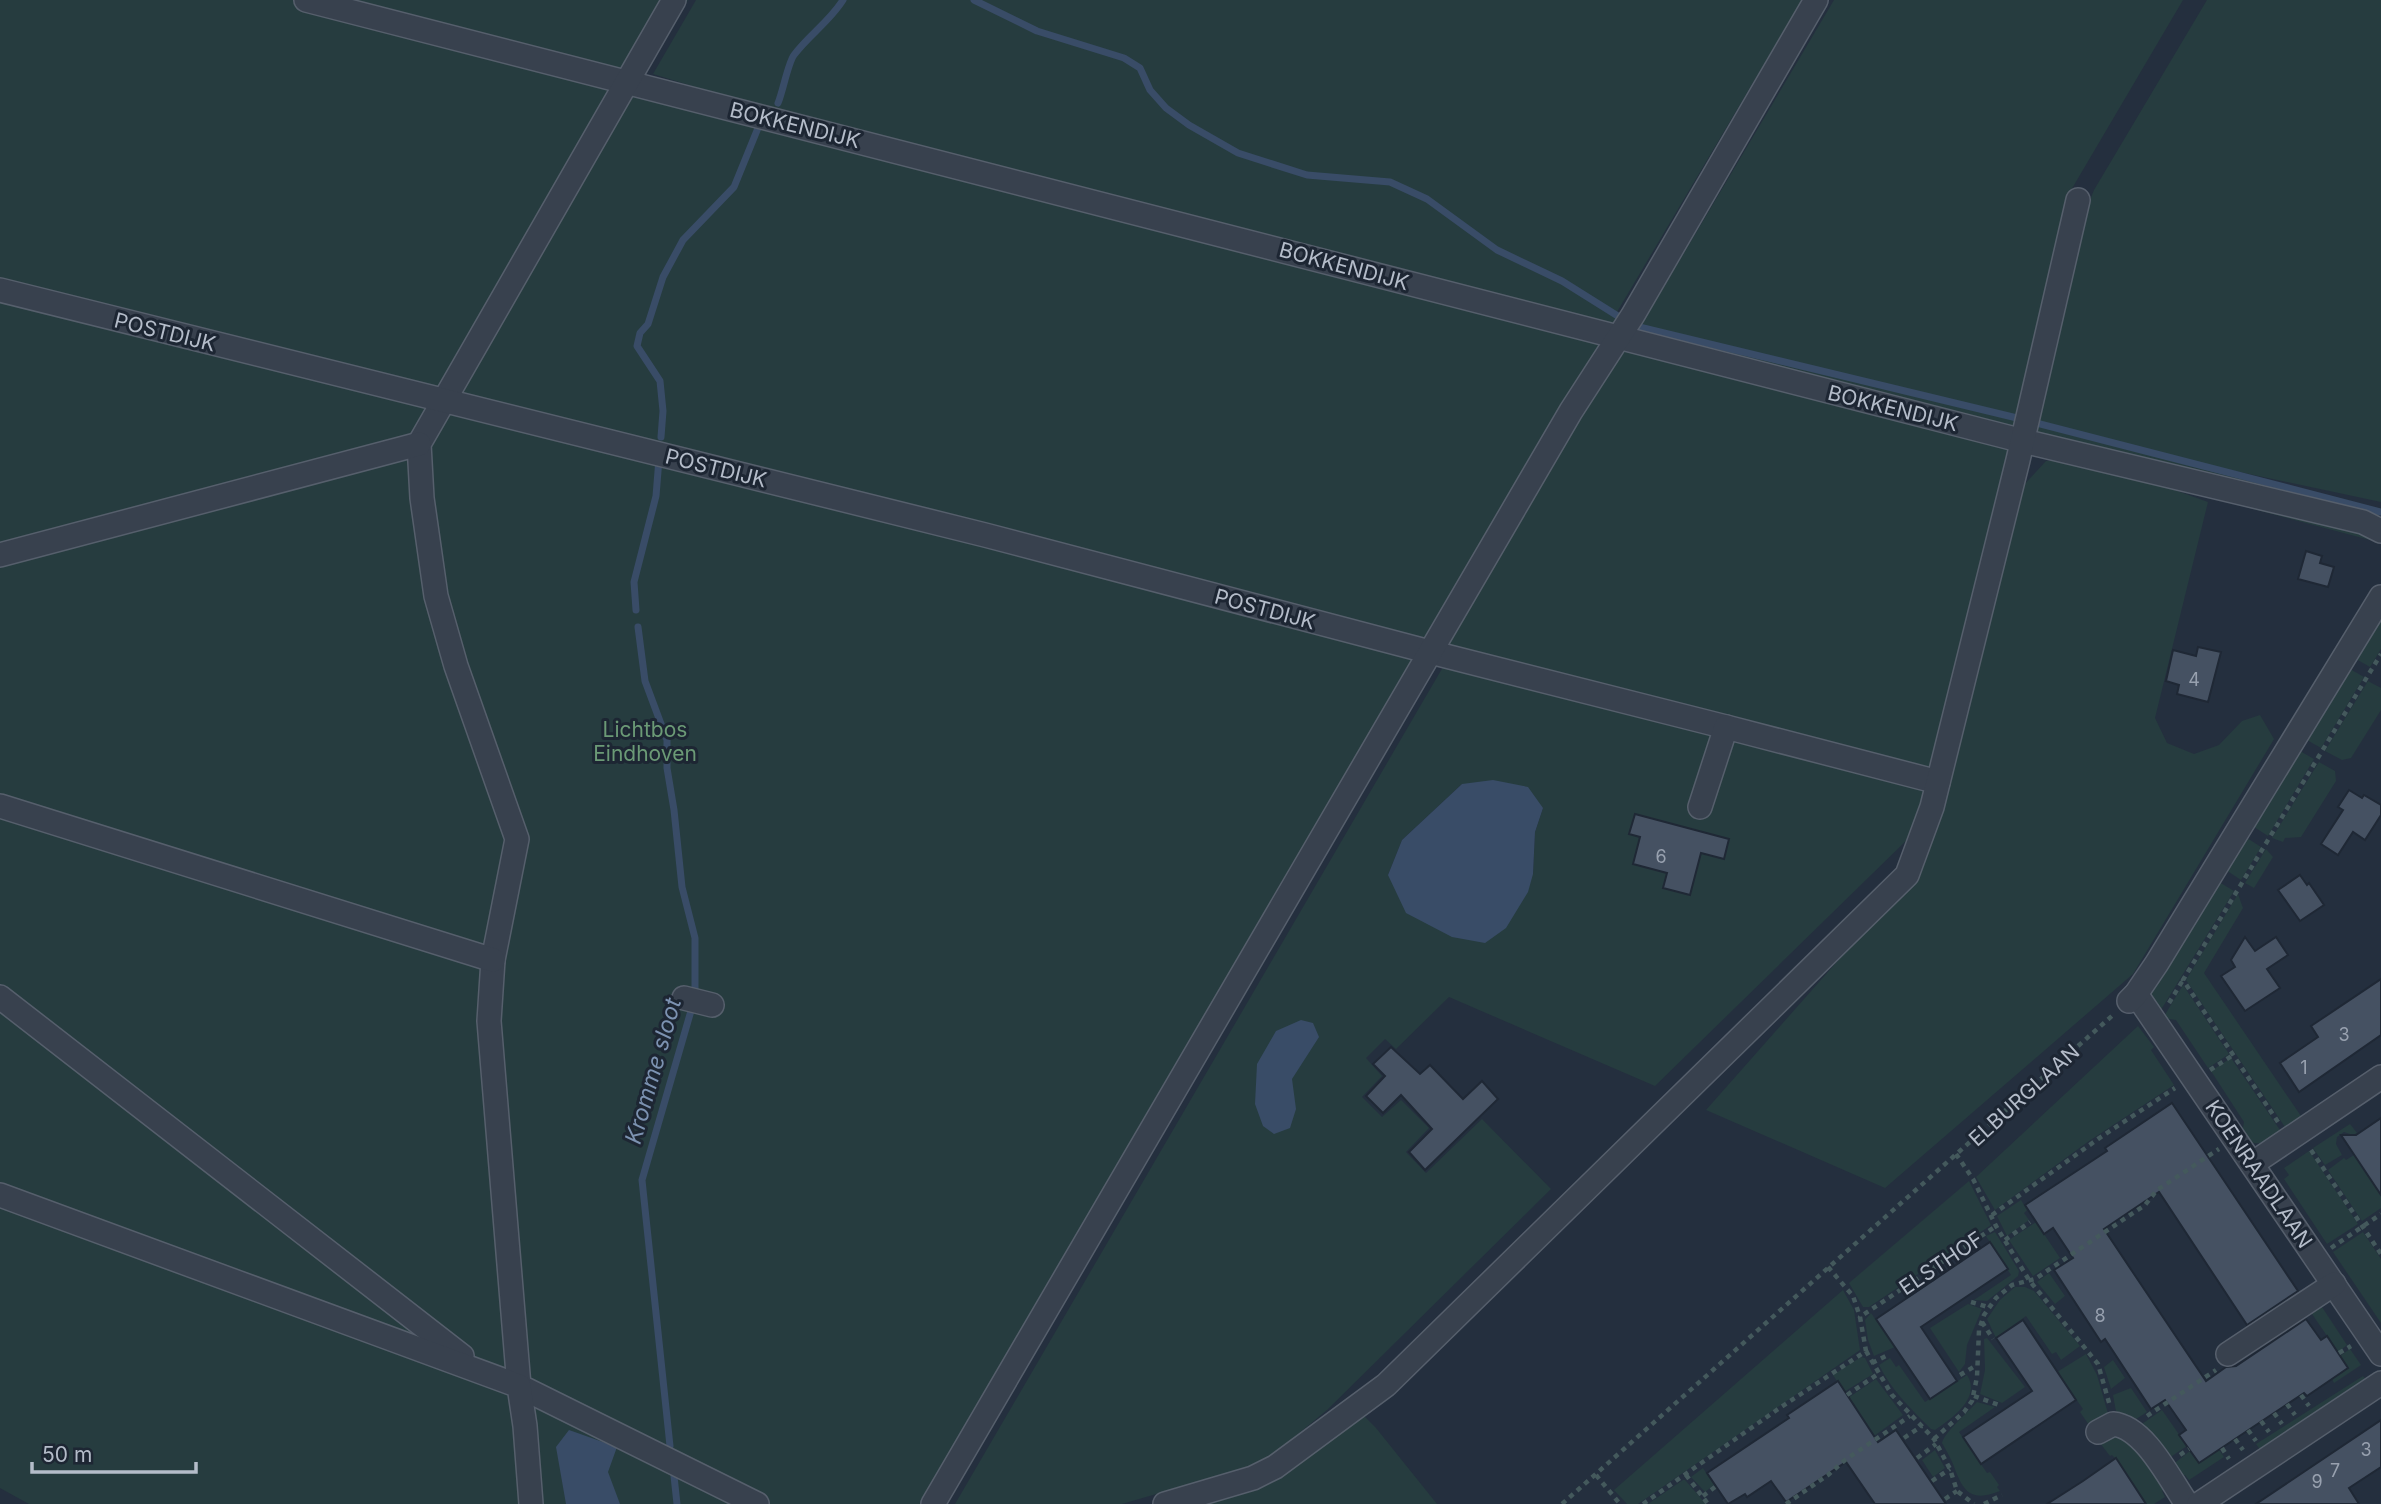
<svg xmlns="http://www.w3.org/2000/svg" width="2381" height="1504" font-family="Inter,sans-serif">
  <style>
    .green { fill: #263c3f; fill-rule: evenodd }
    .water { fill: #394c67 }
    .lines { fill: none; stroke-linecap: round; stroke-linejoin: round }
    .stream { stroke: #394c67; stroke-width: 7 }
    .building { fill: #455162; stroke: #1f2835; stroke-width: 2 }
    .street-casing { stroke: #565f6c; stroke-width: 26 }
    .path { stroke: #44595c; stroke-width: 4.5; stroke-dasharray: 5 5; stroke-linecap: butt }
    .street { stroke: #38414e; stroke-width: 23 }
    .labels { text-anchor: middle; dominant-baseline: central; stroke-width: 6; stroke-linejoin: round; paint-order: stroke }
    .number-label { font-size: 18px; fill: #98a1af }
    .street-label { font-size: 21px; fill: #b4bcc9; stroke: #1d2633 }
    .park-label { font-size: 21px; fill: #6b9a76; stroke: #1d2633 }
    .water-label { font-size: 23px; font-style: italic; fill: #7c92b1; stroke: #1d2633 }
  </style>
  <rect width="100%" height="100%" fill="#242f3e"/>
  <g class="green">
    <path d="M0,0H688L643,75L728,97L653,74L696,0H1802L1614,317L1642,324L1834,0H2183L2067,197L2086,210L2094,190L2207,0H2381V502L2221,468L2381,509L2370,540L2155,483L2208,502L2155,718L2167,743L2194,754L2219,745L2242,721L2260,715L2274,739L2133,974L1885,1188L1706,1110L1911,878L2022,487L2046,461L2065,460L2016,446L1935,773L1446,649L945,1504H29L0,1488Z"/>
    <path d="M2381,611V649L2370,667L2356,659Z"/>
    <path d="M1443,667H1450L1919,789L1927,794L1912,835L1655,1086L1449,997L1396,1049L1385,1039L1366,1058L1382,1076L1362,1097L1382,1117L1401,1100L1429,1128L1406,1152L1426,1173L1482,1119L1551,1189L1327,1410L1269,1458L1242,1469L1122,1504H955ZM1462,784L1543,808L1535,832L1533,874L1388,875L1402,840Z"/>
    <path d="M2350,669L2364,677L2321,748L2307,740Z"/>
    <path d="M2368,681L2381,688V710L2351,758L2342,760L2325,751Z"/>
    <path d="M2300,751L2314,759L2268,836L2254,827L2253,822Z"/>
    <path d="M2319,762L2335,771L2336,781L2301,837L2285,838L2283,842L2272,838Z"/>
    <path d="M2247,838L2261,847L2241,880L2226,870L2242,840Z"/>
    <path d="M2266,849L2273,857L2254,888L2245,883Z"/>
    <path d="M2219,882L2234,891L2159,1013L2151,997V992Z"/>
    <path d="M2238,894L2243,908L2204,973L2303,1119L2287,1130L2186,980Z"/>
    <path d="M2183,985L2229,1054L2208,1068L2176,1020L2163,1018Z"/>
    <path d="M2138,1026L2154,1047L2151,1050L2174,1085L2089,1141L1995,1210L1976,1177Z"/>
    <path d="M2231,1058L2282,1133C2267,1141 2254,1151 2242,1134L2244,1122L2211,1071Z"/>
    <path d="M2350,1124L2357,1133L2353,1135L2344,1132L2337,1137L2336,1144L2342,1155L2325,1165L2313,1148Z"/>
    <path d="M2309,1151L2358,1224L2327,1244L2284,1179L2289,1175L2284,1168Z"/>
    <path d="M2354,1155L2381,1196V1208L2362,1221L2328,1170L2344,1158L2346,1160Z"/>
    <path d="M1969,1181L1991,1225L1869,1307H1863L1849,1283Z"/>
    <path d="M2021,1200L2027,1210L2024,1213L2029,1220L2007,1236L1997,1216Z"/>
    <path d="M2036,1222L2060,1258L2033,1276L2009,1240Z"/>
    <path d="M1995,1232L2019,1271L2018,1276L1987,1301L1974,1300L2011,1275L1986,1236Z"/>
    <path d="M2363,1232L2381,1259V1323L2333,1252Z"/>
    <path d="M2049,1273L2065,1296L2055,1304L2037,1282Z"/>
    <path d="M2015,1287H2025L2034,1291L2080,1346L2061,1360L2056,1352L2052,1354L2026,1316L1996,1338L1987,1319L2000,1300Z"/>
    <path d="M1843,1290L1854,1310L1860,1350L1638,1504H1627L1614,1490Z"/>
    <path d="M1968,1304L1982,1309L1967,1345L1965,1364L1959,1372L1930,1328Z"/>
    <path d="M2320,1304L2347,1345L2338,1352L2310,1311Z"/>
    <path d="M1871,1313L1895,1347L1874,1356L1868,1340L1865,1320Z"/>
    <path d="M1987,1338L2025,1387L2002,1403L1980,1394L1985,1370L1984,1339Z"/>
    <path d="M2350,1349L2361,1365L2334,1383L2332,1379L2348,1368L2340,1356Z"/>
    <path d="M2086,1354L2097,1375L2109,1417L2089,1425L2080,1412L2083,1409L2057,1372Z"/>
    <path d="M1861,1357L1865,1358L1873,1374L1844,1392L1833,1375Z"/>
    <path d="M1890,1358L1896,1367L1899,1365L1925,1402L1967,1375C1982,1398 1951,1419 1935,1430L1931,1429C1911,1409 1892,1391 1879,1365Z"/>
    <path d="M2113,1360L2125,1378L2111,1389L2104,1367Z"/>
    <path d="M2363,1376L2367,1381L2261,1451L2256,1444Z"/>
    <path d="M1876,1379L1903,1415L1874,1436L1848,1398Z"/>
    <path d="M2131,1388L2147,1412L2133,1421L2117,1417L2113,1395Z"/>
    <path d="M1977,1402L1995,1407L1959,1432L1987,1473L1990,1472L1999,1485L1997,1487L2000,1491C1968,1504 1962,1488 1953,1464C1950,1457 1946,1450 1942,1443C1944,1433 1968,1412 1977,1402Z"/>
    <path d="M1357,1409L1376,1428L1437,1504H1200Z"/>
    <path d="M2162,1410L2187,1446L2166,1460L2139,1426Z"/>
    <path d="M2122,1433L2167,1487L2162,1491L2165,1497L2154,1504H2147L2116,1459L2112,1455L2110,1456L2100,1443L2103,1441L2102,1438Z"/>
    <path d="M1935,1450L1945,1468L1933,1477L1922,1460Z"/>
    <path d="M2219,1450L2224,1457L2189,1480L2185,1475L2179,1479L2171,1466L2190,1451L2198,1463Z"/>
    <path d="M1703,1468L1714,1485L1705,1492L1691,1477Z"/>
    <path d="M1685,1480L1706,1504H1648L1683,1480Z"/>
  </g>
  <g class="water">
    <path d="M1493,780L1528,787L1543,808L1535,832L1533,874L1528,892L1506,928L1485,943L1452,937L1406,913L1388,875L1402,840L1462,784Z"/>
    <path d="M1301,1020L1313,1023L1319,1037L1292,1079L1296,1109L1290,1128L1274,1134L1263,1126L1255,1104L1257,1064L1276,1031Z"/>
    <path d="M569,1430L617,1447L608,1472L620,1504H566L556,1447Z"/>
  </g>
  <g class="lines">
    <g class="stream">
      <path d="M974,0L1037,31L1124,58L1140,68L1150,90L1166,108L1189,125L1238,153L1307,175L1390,182L1427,199L1497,250L1562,281L1621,318"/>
      <path d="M778,103C783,91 788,63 794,55C809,35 830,21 843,0"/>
      <path d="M1635,326L2017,418L2381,512"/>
      <path d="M661,437L663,411L660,381L637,346L640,333L648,324L663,277L683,240L734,187L758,128"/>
      <path d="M636,610L634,582L656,496L659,459"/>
      <path d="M638,627L645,681L667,740V768L674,810L682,887L695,938V997L642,1180L670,1446"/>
      <path d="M674,1476L677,1504"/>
    </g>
  </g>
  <g class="building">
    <path d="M2306,551L2322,556L2320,563L2334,567L2328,587L2298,579Z"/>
    <path d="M2198,647L2221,652L2208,702L2177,694L2179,685L2166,681L2173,650L2196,656Z"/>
    <path d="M2349,790L2362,798L2364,795L2381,805V815L2365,840L2353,832L2338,855L2321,844L2343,810L2338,807Z"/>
    <path d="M1635,814L1729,839L1724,859L1701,853L1690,895L1663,888L1667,873L1633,864L1640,837L1629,834Z"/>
    <path d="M2300,875L2307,885L2309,883L2324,905L2300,921L2278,890Z"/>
    <path d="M2245,937L2255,951L2276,937L2288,955L2267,969L2280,988L2245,1011L2221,976L2235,967L2231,960Z"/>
    <path d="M2381,979V1035L2299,1092L2280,1063L2318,1037L2311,1026Z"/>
    <path d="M1391,1047L1420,1074L1430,1065L1463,1099L1482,1081L1498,1099L1425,1170L1409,1152L1432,1129L1401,1095L1383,1113L1366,1096L1385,1076L1373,1064Z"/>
    <path d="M2172,1103L2298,1291L2247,1325L2159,1192L2104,1229L2136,1277L2206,1381L2226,1367L2236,1366L2306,1319L2321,1340L2327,1336L2348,1368L2307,1396L2304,1393L2199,1463L2179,1435L2186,1430L2165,1400L2151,1409L2105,1339L2101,1342L2054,1270L2073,1258L2053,1228L2044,1234L2025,1205L2107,1151L2105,1148Z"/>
    <path d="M2381,1118V1195L2341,1135H2356Z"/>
    <path d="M1990,1242L2008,1269L1921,1327L1957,1381L1930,1399L1876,1319Z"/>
    <path d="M2023,1320L2076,1400L1981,1464L1963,1437L2032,1391L1996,1338Z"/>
    <path d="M1838,1381L1878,1442L1896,1430L1946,1504H1875L1846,1462L1786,1502L1771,1481L1747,1497L1745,1494L1728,1504L1707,1473L1789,1418L1787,1415Z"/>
    <path d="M2381,1420V1467L2349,1488L2359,1504H2256Z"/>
    <path d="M2116,1458L2146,1504H2047L2083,1481Z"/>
  </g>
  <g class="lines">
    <defs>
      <g id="street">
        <path d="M306,0L2023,441L2363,522L2381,531"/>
        <path d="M674,0L419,444L422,498L436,596L456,666L517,839L493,960L489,1021L519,1386L757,1504"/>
        <path d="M0,290L985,535L1430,652L1726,727"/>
        <path d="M0,555L419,444"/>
        <path d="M0,806L493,960"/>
        <path d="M1700,807L1726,727L1938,782"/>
        <path d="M2136,994L2381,1354"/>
        <path d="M0,997L462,1356"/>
        <path d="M684,998L712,1005"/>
        <path d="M2129,1001L2136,994L2157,963L2381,597"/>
        <path d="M2252,1164L2381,1077"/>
        <path d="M0,1195L519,1386L525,1426L531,1504"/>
        <path d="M2228,1354L2334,1284"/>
        <path d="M2098,1432L2113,1424C2145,1427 2170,1480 2187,1504"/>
        <path d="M933,1504L1571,411L1633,315L1816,0"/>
        <path d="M1165,1504L1253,1478L1275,1467L1386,1385L1907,875L1932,807L2018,460L2078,200"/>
        <path d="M2199,1504L2381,1383"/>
      </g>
    </defs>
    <use href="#street" class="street-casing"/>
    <g class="path">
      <path d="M2169,1003L2183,980"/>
      <path d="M2210,1070L2233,1055"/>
      <path d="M2278,1122L2183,980L2381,654"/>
      <path d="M2311,1150L2381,1254"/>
      <path d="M1956,1154L1973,1179L1996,1226L2029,1280L2098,1364L2110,1406"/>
      <path d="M1992,1215L2098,1139L2175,1088"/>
      <path d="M2005,1240L2030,1222"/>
      <path d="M2331,1248L2381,1214"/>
      <path d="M1828,1267L1853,1296L1860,1317"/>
      <path d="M1971,1302L1988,1307"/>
      <path d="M1982,1322L1993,1339"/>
      <path d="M1866,1351L1892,1395L1934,1439L1950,1469L1957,1491L1974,1504"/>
      <path d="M2339,1353L2351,1346"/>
      <path d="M1872,1363L1888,1355"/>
      <path d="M1960,1375L1977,1365"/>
      <path d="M1847,1395L1878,1374"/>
      <path d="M2301,1395L2309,1406"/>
      <path d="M1974,1396L1999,1405"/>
      <path d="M2287,1404L2295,1415"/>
      <path d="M2274,1413L2282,1424"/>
      <path d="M2147,1416L2216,1370"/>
      <path d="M2261,1421L2269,1432"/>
      <path d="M2248,1430L2256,1441"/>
      <path d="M1904,1438L1922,1426"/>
      <path d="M1934,1439L1964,1412L1972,1401L1977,1377L1979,1330L1984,1315L1996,1298L2012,1285L2035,1279L2145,1205L2157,1190L2219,1149"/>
      <path d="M2235,1439L2243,1450"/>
      <path d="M2222,1448L2229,1459"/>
      <path d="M2180,1455L2189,1449"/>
      <path d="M1917,1458L1936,1444"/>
      <path d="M1596,1475L1620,1504"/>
      <path d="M1686,1475L1708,1504"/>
      <path d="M1932,1481L1950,1469"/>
      <path d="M1703,1496L1715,1487"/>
      <path d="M1945,1499L1957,1491"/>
      <path d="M1562,1504L2113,1015"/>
      <path d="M1643,1504L1781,1407L1866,1351L1860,1317L1996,1226"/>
      <path d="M1786,1504L1828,1475L1845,1460L1910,1416"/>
      <path d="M1984,1504L2002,1495"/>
    </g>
    <use href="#street" class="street"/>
  </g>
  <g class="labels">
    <g class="number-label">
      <text x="2194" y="679">4</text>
      <text x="1661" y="856">6</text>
      <text x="2344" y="1034">3</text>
      <text x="2304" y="1067">1</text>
      <text x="2100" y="1315">8</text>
      <text x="2366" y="1449">3</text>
      <text x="2335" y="1470">7</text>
      <text x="2317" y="1481">9</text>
    </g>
    <g class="street-label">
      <text transform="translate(795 125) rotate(14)">BOKKENDIJK</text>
      <text transform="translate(1344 266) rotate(15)">BOKKENDIJK</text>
      <text transform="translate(165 332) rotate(14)">POSTDIJK</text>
      <text transform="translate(1893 408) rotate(14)">BOKKENDIJK</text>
      <text transform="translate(716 468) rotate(14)">POSTDIJK</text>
      <text transform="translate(1265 609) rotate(15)">POSTDIJK</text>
      <text transform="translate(2024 1095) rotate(-42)">ELBURGLAAN</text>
      <text transform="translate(2259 1174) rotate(56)">KOENRAADLAAN</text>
      <text transform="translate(1941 1263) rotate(-34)">ELSTHOF</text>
    </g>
    <g class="park-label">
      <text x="645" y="729">Lichtbos<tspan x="645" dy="24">Eindhoven</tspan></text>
    </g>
    <g class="water-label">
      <text transform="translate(653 1071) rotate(-74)">Kromme sloot</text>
    </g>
  </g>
  <path d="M32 1462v10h164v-10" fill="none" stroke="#b4bcc9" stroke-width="3.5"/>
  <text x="42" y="1462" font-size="21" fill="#b4bcc9" stroke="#1d2633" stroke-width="5" paint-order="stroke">50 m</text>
</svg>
